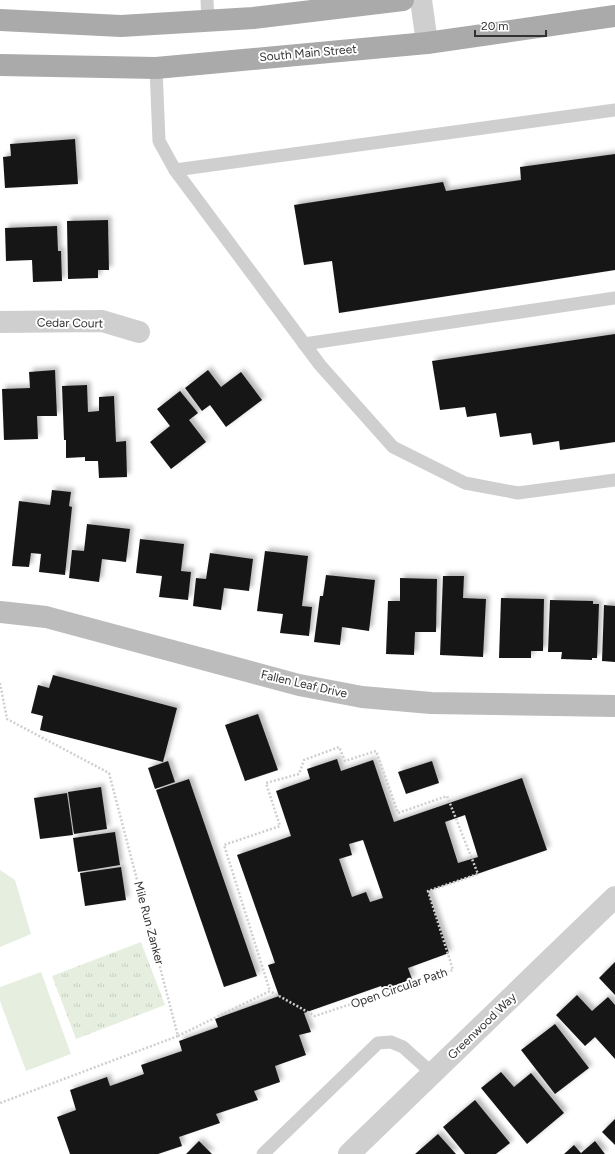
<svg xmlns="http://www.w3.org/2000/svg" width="615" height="1154" font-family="Figtree,sans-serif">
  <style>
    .park { fill: url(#park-tufts) }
    .pitch { fill: #e6efdf }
    .building { fill: #191919; fill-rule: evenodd; filter: url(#shadow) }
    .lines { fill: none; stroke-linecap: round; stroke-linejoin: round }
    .path { stroke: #cfcfcf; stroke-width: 2.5; stroke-dasharray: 2 2; stroke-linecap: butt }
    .lane { stroke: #cfcfcf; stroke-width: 13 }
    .street { stroke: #cfcfcf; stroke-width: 22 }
    .secondary { stroke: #bcbcbc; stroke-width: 22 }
    .primary { stroke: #aaa; stroke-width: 22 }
    .labels { text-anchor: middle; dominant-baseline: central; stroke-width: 4; stroke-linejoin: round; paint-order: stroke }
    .street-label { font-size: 12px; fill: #323232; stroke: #fff }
  </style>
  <defs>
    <pattern id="park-tufts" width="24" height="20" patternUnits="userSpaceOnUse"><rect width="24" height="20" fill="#e6efdf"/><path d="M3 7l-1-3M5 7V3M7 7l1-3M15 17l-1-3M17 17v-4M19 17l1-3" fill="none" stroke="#c6cdc0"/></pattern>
    <filter id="shadow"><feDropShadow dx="3.5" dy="-3.5" stdDeviation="2" flood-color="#0004"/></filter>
  </defs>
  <rect width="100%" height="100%" fill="#fff"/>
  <path class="park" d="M141,942L165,1005L76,1039L52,976Z"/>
  <g class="pitch">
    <path d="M0,870L15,880L31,934L0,947Z"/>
    <path d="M41,972L71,1054L26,1071L0,1001V987Z"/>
  </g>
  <g class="building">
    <path d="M75,139L78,184L5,188L3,157L11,156L10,144Z"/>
    <path d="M615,154V270L339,313L332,261L304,265L294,205L443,182L446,191L521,180L520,167Z"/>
    <path d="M108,220L109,270H98V278L68,279L67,221Z"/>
    <path d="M57,226L58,251H61L62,281L33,282L32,260L6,261L5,228Z"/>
    <path d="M615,334V442L560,450L559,441L533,445L531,433L500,437L496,413L467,417L465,407L440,410L432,361Z"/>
    <path d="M55,370L57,416H37L38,439L4,440L2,389L30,388L29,372Z"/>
    <path d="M208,370L221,387L241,372L262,400L226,427L210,405L202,411L185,388Z"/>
    <path d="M87,385L88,412L99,411V397L114,396L116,442L126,441L127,477L99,478L98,461H85V457L66,458V440H64L62,386Z"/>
    <path d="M180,391L198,413L189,420L206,442L171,469L150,442L170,426L157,409Z"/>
    <path d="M52,490L71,492L69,506L72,507L65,575L39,572L41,554L31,553L29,567L12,566L19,501L50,505Z"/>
    <path d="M87,524L130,529L126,562L102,559L99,582L69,578L72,550L84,551Z"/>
    <path d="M140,539L184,544L181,571L191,572L188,600L159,597L162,576L136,573Z"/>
    <path d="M265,551L308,556L302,606L312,607L309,636L280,633L283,614L257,611Z"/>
    <path d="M210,553L253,559L249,591L224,588L221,610L193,606L196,578L206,579Z"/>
    <path d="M326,575L375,580L369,631L342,627L340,645L314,642L320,596H323Z"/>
    <path d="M443,576H464L463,598L486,599L483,657L440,655Z"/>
    <path d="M400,578L437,579L436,632H415L414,655L386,654L388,601H400Z"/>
    <path d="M501,598L544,599L543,651H531V658H499Z"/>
    <path d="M550,600L593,601V604H599L597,658H592V660L561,659L562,652H548Z"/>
    <path d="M604,605L615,606V662L602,661Z"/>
    <path d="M53,675L177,708L163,762L40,730L43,716L31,713L38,685L49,688Z"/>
    <path d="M258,714L278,770L245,781L225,725Z"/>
    <path d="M337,759L341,771L373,760L394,822L522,778L547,850L428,891L449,953L408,968L412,979L383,990L381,986L304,1013L311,1032L299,1035L306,1055L275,1066L280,1082L254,1091L258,1100L216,1114L220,1123L179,1137L182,1146L158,1154H70L57,1117L76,1110L70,1090L107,1077L110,1086L144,1074L141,1065L182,1051L179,1041L218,1027L215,1019L279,996L268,965L275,963L237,855L291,836L276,791L310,779L307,769ZM465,815L478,857L458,863L445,822ZM363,840L383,898L370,902L366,892L352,897L339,859L352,855L349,844Z"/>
    <path d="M168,761L175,782L155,789L148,768Z"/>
    <path d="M432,761L439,783L406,794L398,772Z"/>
    <path d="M189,779L257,976L224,987L156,790Z"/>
    <path d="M101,787L107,829L74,834L68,792Z"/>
    <path d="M67,793L73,835L40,839L34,798Z"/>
    <path d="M115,832L120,865L78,872L73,838Z"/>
    <path d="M121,867L126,900L85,906L80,873Z"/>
    <path d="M615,962V995L599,978Z"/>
    <path d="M577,995L592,1011L608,997L615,1005V1059L595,1037L585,1046L556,1015Z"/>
    <path d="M555,1024L589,1068L555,1094L521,1050Z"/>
    <path d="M501,1072L514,1087L531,1073L564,1113L527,1144L481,1088Z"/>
    <path d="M475,1100L510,1143L496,1154H465L443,1127Z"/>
    <path d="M615,1119V1145L602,1132Z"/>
    <path d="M438,1134L456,1154H415Z"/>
    <path d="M199,1141L212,1154H186Z"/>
    <path d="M595,1141L605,1154H564L574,1145L581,1153Z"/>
  </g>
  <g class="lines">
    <g class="path">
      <path d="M0,683L7,719L109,773L178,1036L0,1103"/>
      <path d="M178,1036L270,991L224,845L280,826L266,783L299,774L304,760L339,747L345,761L376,751L398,813L447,796L478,874L428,891L453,970L315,1016L270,991"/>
    </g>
    <g class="lane">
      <path d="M207,0L208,21"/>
      <path d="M156,68L159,141L175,170L320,365L393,447L465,483L518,493L615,480"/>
      <path d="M175,170L615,110"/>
      <path d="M304,344L615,298"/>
      <path d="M263,1154L378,1043L391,1042L403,1047L432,1073"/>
    </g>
    <g class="street">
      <path d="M421,0L427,43"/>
      <path d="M0,322L102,321L139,332"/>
      <path d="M349,1154L615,897"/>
    </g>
    <path class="secondary" d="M0,612L46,617L299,685L362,697L431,703L615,706"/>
    <g class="primary">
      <path d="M0,20L121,26L253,18L403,0"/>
      <path d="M0,65L156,68L427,43L615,16"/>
    </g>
  </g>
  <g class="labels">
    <g class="street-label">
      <text transform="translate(308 53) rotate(-5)">South Main Street</text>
      <text transform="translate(70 323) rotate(1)">Cedar Court</text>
      <text transform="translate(304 684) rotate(13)">Fallen Leaf Drive</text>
      <text transform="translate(149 923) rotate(75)">Mile Run Zanker</text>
      <text transform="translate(399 988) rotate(-19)">Open Circular Path</text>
      <text transform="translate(482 1026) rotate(-44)">Greenwood Way</text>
    </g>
  </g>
  <path d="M475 30v6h71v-6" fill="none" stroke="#323232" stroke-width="2"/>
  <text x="481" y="30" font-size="12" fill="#323232" stroke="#ffffff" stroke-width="3" paint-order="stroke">20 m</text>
</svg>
